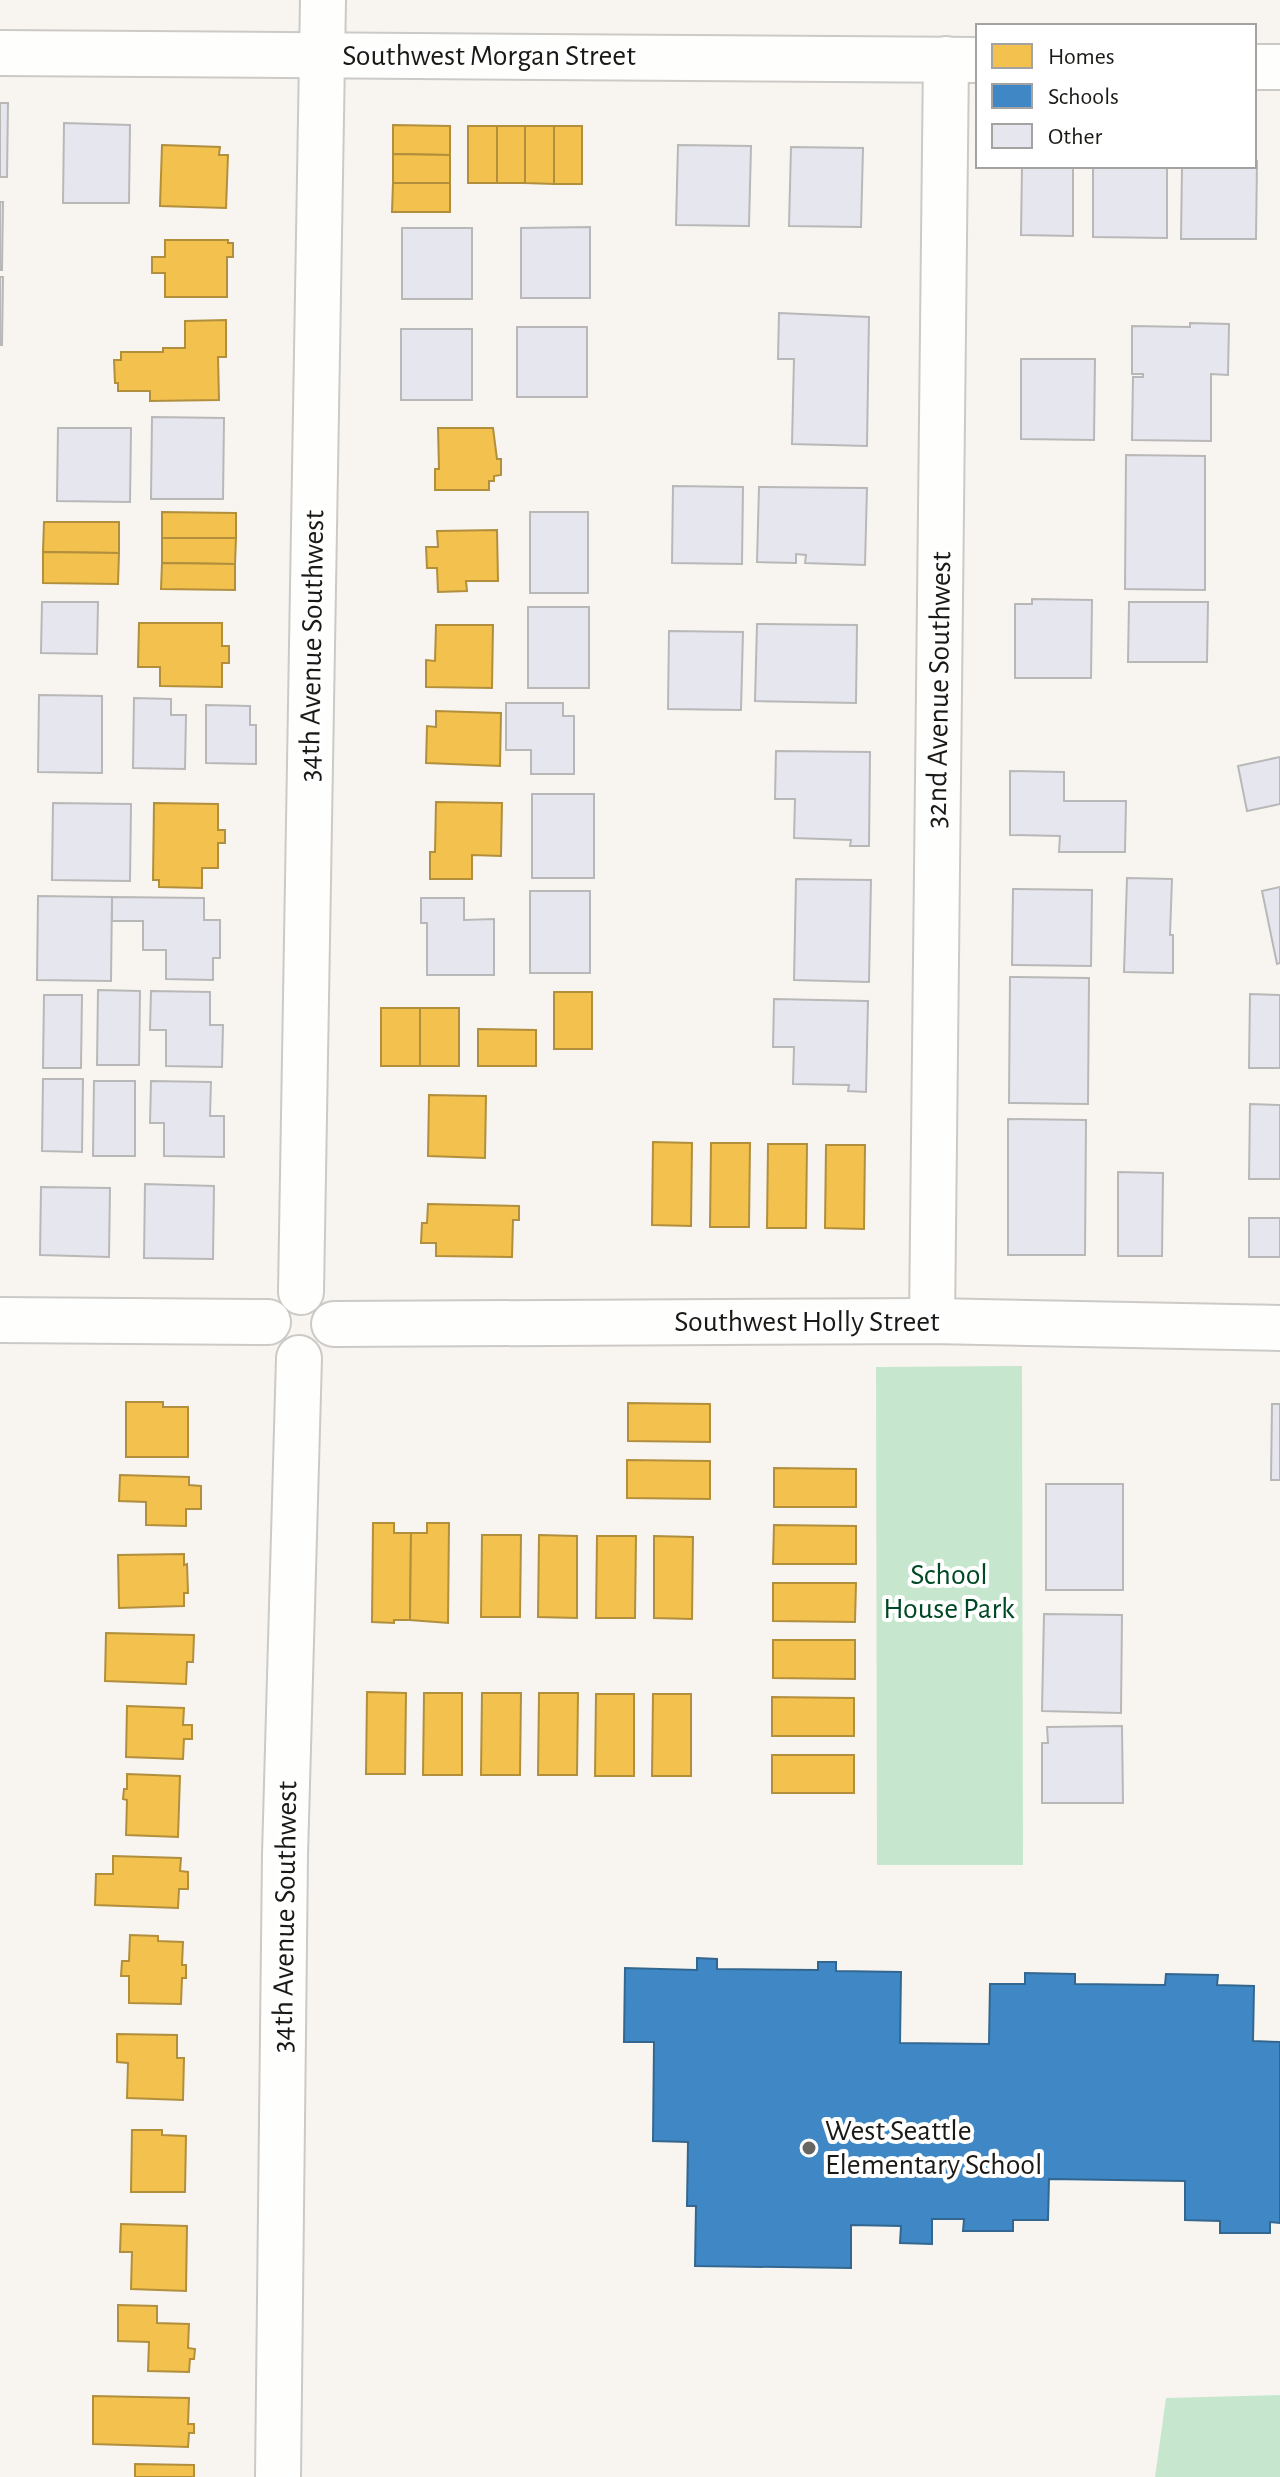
<svg xmlns="http://www.w3.org/2000/svg" width="1280" height="2477" font-family="'Alegreya Sans',sans-serif">
  <style>
    .green { fill: #c6e7cd }
    .homes { fill: #f2c14e; stroke: #b28f3d; stroke-width: 2 }
    .schools { fill: #3f88c5; stroke: #346790; stroke-width: 2 }
    .building { fill: #e6e6ee; stroke: #b9b8b8; stroke-width: 2 }
    .lines { fill: none; stroke-linecap: round; stroke-linejoin: round }
    .street-casing { stroke: #cccac6; stroke-width: 48 }
    .secondary-casing { stroke: #cccac6; stroke-width: 48 }
    .street { stroke: #fefefd; stroke-width: 44 }
    .secondary { stroke: #fefefd; stroke-width: 44 }
    .poi-dot { fill: #686663; stroke: #fff; stroke-width: 3 }
    .labels { text-anchor: middle; dominant-baseline: central; stroke-width: 8; stroke-linejoin: round; paint-order: stroke }
    .street-label { font-size: 30px; fill: #1b1916; stroke: #fff }
    .park-label { font-size: 30px; fill: #014924; stroke: #fff }
    .poi-label { font-size: 30px; fill: #1b1916; stroke: #fff; text-anchor: start }
  </style>
  <rect width="100%" height="100%" fill="#f8f5f1"/>
  <g class="green">
    <path d="M1022,1366L1023,1865H877L876,1367Z"/>
    <path d="M1280,2395V2477H1155L1166,2398Z"/>
  </g>
  <g class="homes">
    <path d="M393,125L450,126V155L393,154Z"/>
    <rect x="468" y="126" width="29" height="57"/>
    <rect x="497" y="126" width="28" height="57"/>
    <path d="M525,126H554V184L525,183Z"/>
    <rect x="554" y="126" width="28" height="58"/>
    <path d="M162,145L220,147L219,155H228L226,208L160,206Z"/>
    <path d="M393,154L450,155V183H393Z"/>
    <path d="M393,183H450V212H392Z"/>
    <path d="M165,240H228V243H233V257H227V297H165V273H152V257H165Z"/>
    <path d="M226,320V357H218L219,400L150,401V391H118V383H115L114,360H121V352H163V348H185V321Z"/>
    <path d="M438,428H493L497,459H501V475L494,476V481H489V490H435V469H439Z"/>
    <path d="M162,512L236,513V538H162Z"/>
    <path d="M44,522H119V553L43,552Z"/>
    <path d="M497,530L498,581H466L467,591L438,592L437,568H427L426,547H438L437,531Z"/>
    <path d="M162,538H236L235,564L162,563Z"/>
    <path d="M43,552L119,553L118,584L43,583Z"/>
    <path d="M162,563L235,564V590L161,589Z"/>
    <path d="M139,623H222V646H229V663H222V687L160,686V667H138Z"/>
    <path d="M436,625H493L492,688L426,687V660L435,661Z"/>
    <path d="M436,711L501,713L500,766L426,763L427,726L436,727Z"/>
    <path d="M436,802L502,803L501,856L472,855V879H430V852H435Z"/>
    <path d="M154,803L218,804V830H225V843H218V868H202V888L159,887V880H153Z"/>
    <rect x="554" y="992" width="38" height="57"/>
    <rect x="381" y="1008" width="39" height="58"/>
    <rect x="420" y="1008" width="39" height="58"/>
    <path d="M478,1029L536,1030V1066H478Z"/>
    <path d="M429,1095L486,1096L485,1158L428,1156Z"/>
    <path d="M653,1142L692,1143L691,1226L652,1225Z"/>
    <path d="M711,1143H750L749,1227H710Z"/>
    <path d="M768,1144H807L806,1228H767Z"/>
    <path d="M826,1145H865L864,1229L825,1228Z"/>
    <path d="M428,1204L519,1206V1220H513L512,1257L436,1256V1243H421L422,1223H427Z"/>
    <path d="M126,1402H163V1407H188V1457H126Z"/>
    <path d="M628,1403L710,1404V1442L628,1441Z"/>
    <path d="M627,1460L710,1461V1499L627,1498Z"/>
    <path d="M774,1468L856,1469V1507H774Z"/>
    <path d="M120,1475L189,1477V1485L201,1486V1509H186V1526L146,1525V1502L119,1501Z"/>
    <path d="M373,1523H394V1533H411L410,1620H394V1623L372,1622Z"/>
    <path d="M427,1523H449L448,1623L410,1620L411,1533H427Z"/>
    <path d="M774,1525L856,1526V1564H773Z"/>
    <path d="M482,1535H521L520,1617H481Z"/>
    <path d="M539,1535L577,1536V1618L538,1617Z"/>
    <path d="M597,1536H636L635,1618H596Z"/>
    <path d="M654,1536L693,1537L692,1619L654,1618Z"/>
    <path d="M184,1554V1565L187,1564L188,1593H184V1606L119,1608L118,1555Z"/>
    <path d="M773,1583H856L855,1622L773,1621Z"/>
    <path d="M106,1633L194,1635L193,1662H187L186,1684L105,1681Z"/>
    <path d="M773,1640H855V1679L773,1678Z"/>
    <path d="M367,1692L406,1693L405,1774H366Z"/>
    <path d="M424,1693H462V1775H423Z"/>
    <path d="M482,1693H521L520,1775H481Z"/>
    <path d="M539,1693H578L577,1775H538Z"/>
    <path d="M596,1694H634V1776H595Z"/>
    <path d="M653,1694H691V1776H652Z"/>
    <path d="M772,1697L854,1698V1736H772Z"/>
    <path d="M127,1706L184,1708L183,1725H192V1739H184L183,1759L126,1757Z"/>
    <rect x="772" y="1755" width="82" height="38"/>
    <path d="M127,1774L180,1776L178,1837L126,1835L127,1800L123,1799L124,1789H127Z"/>
    <path d="M113,1856L181,1858L180,1871L188,1872V1889H179L178,1908L95,1905L96,1874H113Z"/>
    <path d="M130,1935L158,1936V1941L183,1942L182,1965H186V1978H182L181,2004L129,2003V1976H121L122,1961H129Z"/>
    <path d="M117,2034L177,2035V2058H184L183,2100L127,2098L128,2063L117,2062Z"/>
    <path d="M132,2130H162V2135L186,2136L185,2192H131Z"/>
    <path d="M121,2224L187,2226L186,2291L131,2289L132,2252H120Z"/>
    <path d="M118,2305L157,2306V2323L189,2324L188,2348L195,2349L194,2359H190L189,2372L148,2371L149,2342L118,2341Z"/>
    <path d="M93,2396L189,2398L188,2424H194V2433H189L188,2447L93,2444Z"/>
    <path d="M135,2464L194,2465V2477H135Z"/>
  </g>
  <path class="schools" d="M697,1958L717,1959V1969L818,1970V1962H836V1971L901,1972L900,2043L989,2044L990,1984H1025V1973L1075,1974V1984L1165,1985L1166,1974L1218,1975L1217,1985L1254,1986L1253,2041L1280,2042V2223L1270,2222V2233H1220V2221L1185,2220V2181L1049,2179L1048,2220H1013V2231H963L964,2219H932V2244L900,2243L901,2226L851,2225V2268L695,2266L696,2206H687L688,2142L653,2141L654,2042H624L625,1968L697,1970Z"/>
  <g class="building">
    <path d="M0,103H8L7,177H0Z"/>
    <path d="M64,123L130,125L129,203H63Z"/>
    <path d="M678,145L751,146L749,226L676,225Z"/>
    <path d="M791,147L863,148L861,227L789,226Z"/>
    <path d="M1254,161H1257L1256,239H1181L1182,166H1254Z"/>
    <path d="M1022,166H1073V236L1021,235Z"/>
    <path d="M1093,166H1167V238L1093,237Z"/>
    <path d="M0,202H3L2,270H0Z"/>
    <path d="M590,227V298H521V228Z"/>
    <rect x="402" y="228" width="70" height="71"/>
    <path d="M0,277H3L2,345H0Z"/>
    <path d="M779,313L869,317L867,446L792,444L794,359H778Z"/>
    <path d="M1190,323L1229,324L1228,375L1211,374V441L1132,440L1133,377H1143V374H1132V326L1190,327Z"/>
    <rect x="517" y="327" width="70" height="70"/>
    <rect x="401" y="329" width="71" height="71"/>
    <path d="M1021,359H1095L1094,440L1021,439Z"/>
    <path d="M152,417L224,418L223,499H151Z"/>
    <path d="M58,428H131L130,502L57,501Z"/>
    <path d="M1126,455L1205,456V590L1125,589Z"/>
    <path d="M673,486L743,487L742,564L672,563Z"/>
    <path d="M759,487L867,488L865,565L805,563L806,555L796,554V563L757,562Z"/>
    <rect x="530" y="512" width="58" height="81"/>
    <path d="M1032,599L1092,600L1091,678H1015V604H1032Z"/>
    <path d="M42,602H98L97,654L41,653Z"/>
    <path d="M1129,602H1208L1207,662H1128Z"/>
    <rect x="528" y="607" width="61" height="81"/>
    <path d="M757,624L857,625L856,703L755,701Z"/>
    <path d="M669,631L743,632L741,710L668,709Z"/>
    <path d="M39,695L102,696V773L38,772Z"/>
    <path d="M134,698L171,699V715H186L185,769L133,768Z"/>
    <path d="M506,703H563V716H574V774H531V750H506Z"/>
    <path d="M206,705L250,706V725H256V764L206,763Z"/>
    <path d="M776,751L870,752L869,846H850L851,840L794,838L795,799H775Z"/>
    <path d="M1280,757V804L1247,811L1238,766Z"/>
    <path d="M1010,771L1064,772V801H1126L1125,852H1059L1060,836L1010,835Z"/>
    <rect x="532" y="794" width="62" height="84"/>
    <path d="M53,803L131,804L130,881L52,880Z"/>
    <path d="M1127,878L1172,879L1170,935H1173V973L1124,972Z"/>
    <path d="M796,879L871,880L869,982L794,980Z"/>
    <path d="M1280,887V963L1277,964L1262,891Z"/>
    <path d="M1013,889L1092,890L1091,966L1012,965Z"/>
    <rect x="530" y="891" width="60" height="82"/>
    <path d="M38,896L112,897L111,981L37,980Z"/>
    <path d="M112,897L204,898V920H220V958H213V980L166,979V950H143V921H112Z"/>
    <path d="M421,898H464V920L494,919V975H427V923H421Z"/>
    <path d="M1010,977L1089,978L1088,1104L1009,1103Z"/>
    <path d="M98,990L140,991L139,1065H97Z"/>
    <path d="M151,991L210,992V1025H223L222,1067L166,1066V1030H150Z"/>
    <path d="M1250,994L1280,995V1068H1249Z"/>
    <path d="M44,995H82L81,1068H43Z"/>
    <path d="M774,999L868,1001L866,1092L848,1091L849,1085L793,1084L794,1047H773Z"/>
    <path d="M43,1079H83L82,1152L42,1151Z"/>
    <path d="M94,1081H135V1156H93Z"/>
    <path d="M151,1081L211,1082L210,1116H224V1157L164,1156V1123H150Z"/>
    <path d="M1250,1104L1280,1105V1179H1249Z"/>
    <path d="M1008,1119L1086,1120L1085,1255H1008Z"/>
    <path d="M1118,1172L1163,1173L1162,1256H1118Z"/>
    <path d="M145,1184L214,1186L213,1259L144,1258Z"/>
    <path d="M41,1187L110,1188L109,1257L40,1255Z"/>
    <rect x="1249" y="1218" width="31" height="39"/>
    <path d="M1272,1404H1280V1480H1271Z"/>
    <rect x="1046" y="1484" width="77" height="106"/>
    <path d="M1044,1614L1122,1615L1121,1713L1042,1711Z"/>
    <path d="M1122,1726L1123,1803H1042V1743H1048L1047,1727Z"/>
  </g>
  <g class="lines">
    <defs>
      <g id="street">
        <path d="M301,1292L323,0"/>
        <path d="M0,1320L268,1322"/>
        <path d="M932,1321L946,59"/>
        <path d="M334,1324L932,1321L1280,1328"/>
        <path d="M278,2477L285,1855L299,1358"/>
      </g>
      <g id="secondary">
        <path d="M0,53L978,60"/>
        <path d="M1254,67H1280"/>
      </g>
    </defs>
    <use href="#street" class="street-casing"/>
    <use href="#secondary" class="secondary-casing"/>
    <use href="#street" class="street"/>
    <use href="#secondary" class="secondary"/>
  </g>
  <circle class="poi-dot" cx="809" cy="2148" r="8"/>
  <g class="labels">
    <g class="street-label">
      <text x="489" y="56">Southwest Morgan Street</text>
      <text transform="translate(312 646) rotate(-89)">34th Avenue Southwest</text>
      <text transform="translate(939 690) rotate(-89)">32nd Avenue Southwest</text>
      <text x="807" y="1322">Southwest Holly Street</text>
      <text transform="translate(285 1917) rotate(-89)">34th Avenue Southwest</text>
    </g>
    <g class="park-label">
      <text x="949" y="1575">School<tspan x="949" dy="34">House Park</tspan></text>
    </g>
    <g class="poi-label">
      <text x="825" y="2131">West Seattle<tspan x="825" dy="34">Elementary School</tspan></text>
    </g>
  </g>
  <rect x="976" y="24" width="280" height="144" fill="#ffffff" stroke="#a4a3a2" stroke-width="2"/>
  <rect x="992" y="44" width="40" height="24" fill="#f2c14e" stroke="#a4a3a2" stroke-width="2"/>
  <text x="1048" y="64" font-size="24" fill="#1b1916">Homes</text>
  <rect x="992" y="84" width="40" height="24" fill="#3f88c5" stroke="#a4a3a2" stroke-width="2"/>
  <text x="1048" y="104" font-size="24" fill="#1b1916">Schools</text>
  <rect x="992" y="124" width="40" height="24" fill="#e6e6ee" stroke="#a4a3a2" stroke-width="2"/>
  <text x="1048" y="144" font-size="24" fill="#1b1916">Other</text>
</svg>
